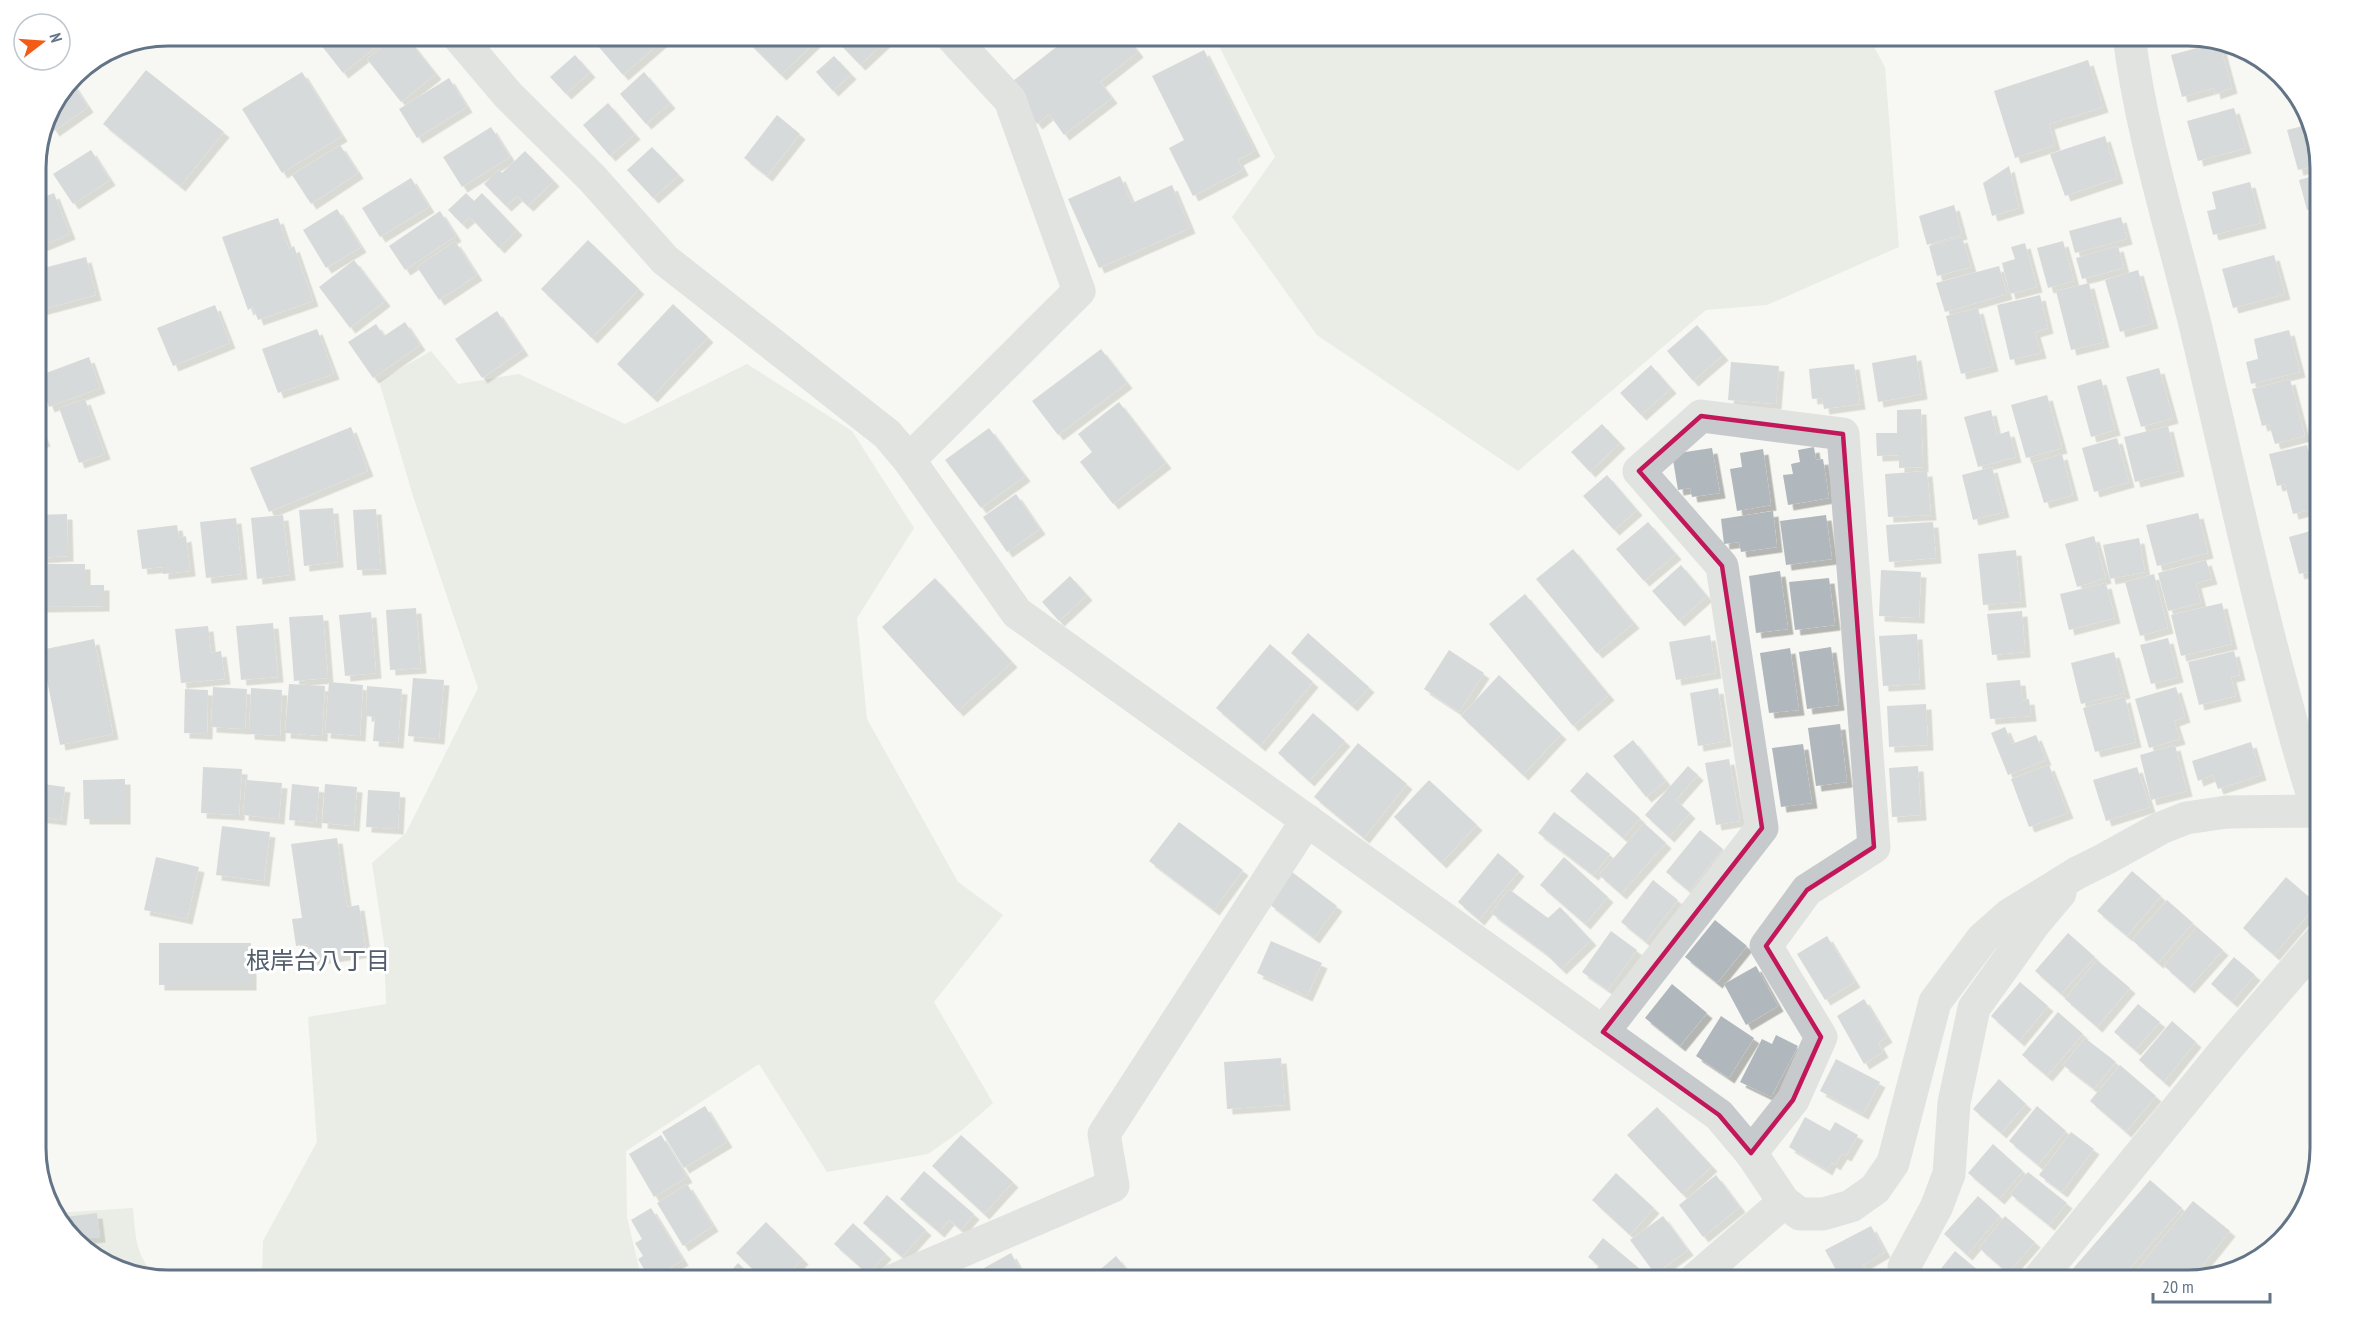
<svg xmlns="http://www.w3.org/2000/svg" width="2357" height="1317" font-family="'PT Sans Narrow','Noto Sans JP',sans-serif">
  <style>
    .green { fill: #d7dfd4 }
    .building { fill: #b0b7bd; filter: url(#shadow) }
    .lines { fill: none; stroke-linecap: round; stroke-linejoin: round }
    .minor { stroke: #c6cacd; stroke-width: 33 }
    .tertiary { stroke: #c6cacd; stroke-width: 33 }
    .marked { fill: none; stroke: #c2185b; stroke-width: 4.5; stroke-linejoin: round }
    .labels { text-anchor: middle; dominant-baseline: central; stroke-width: 6; stroke-linejoin: round; paint-order: stroke }
    .neighbourhood-label { font-size: 24px; fill: #525e6b; stroke: #fff }
    .rim { fill: none; stroke: #637487; stroke-width: 3 }
  </style>
  <defs>
    <filter id="shadow"><feDropShadow dx="5.5" dy="5.5" stdDeviation="0" flood-color="#0004"/></filter>
  </defs>
  <rect width="100%" height="100%" fill="#f7f7f3"/>
  <g class="green">
    <path d="M1214,36H1868L1885,67L1899,247L1767,305L1706,310L1518,471L1317,335L1232,217L1275,157Z"/>
    <path d="M431,351L458,384L519,374L625,424L747,364L852,431L914,528L857,618L867,719L958,882L1003,915L934,1002L993,1103L962,1130L928,1154L827,1172L759,1064L626,1151L627,1217L642,1281H262L263,1241L317,1142L308,1017L386,1004L384,943L372,863L406,833L478,688L413,496L379,381Z"/>
    <path d="M133,1208C136,1240 135,1252 155,1277L103,1263L58,1222L55,1213Z"/>
  </g>
  <g class="building">
    <path d="M314,36H390L343,73Z"/>
    <path d="M396,36H406L436,74L401,102L367,59Z"/>
    <path d="M610,36H668L623,75L598,46Z"/>
    <path d="M742,36H821L781,75Z"/>
    <path d="M838,36H891L860,65L835,39Z"/>
    <path d="M1070,36H1126L1138,52L1100,82L1112,98L1064,135L1049,114L1037,124L1008,85Z"/>
    <path d="M2215,43L2220,44L2232,88L2215,94L2214,88L2182,97L2171,55Z"/>
    <path d="M1204,50L1255,151L1238,160L1243,170L1193,196L1169,148L1184,140L1152,76Z"/>
    <path d="M575,55L590,72L566,94L550,77Z"/>
    <path d="M834,56L851,74L833,91L816,72Z"/>
    <path d="M2088,60L2103,107L2049,124L2055,145L2015,158L1994,91Z"/>
    <path d="M146,70L224,132L180,186L103,124Z"/>
    <path d="M302,72L342,136L282,173L242,109Z"/>
    <path d="M644,72L670,103L646,124L620,94Z"/>
    <path d="M449,78L467,107L417,138L399,109Z"/>
    <path d="M71,81L88,107L54,131L46,118Z"/>
    <path d="M608,103L635,134L610,156L583,125Z"/>
    <path d="M2234,108L2246,148L2198,161L2187,121Z"/>
    <path d="M777,115L800,134L767,176L744,158Z"/>
    <path d="M2310,124L2321,165L2298,170L2287,130Z"/>
    <path d="M491,127L510,157L462,187L443,157Z"/>
    <path d="M2105,136L2118,178L2065,196L2050,154Z"/>
    <path d="M340,145L358,173L311,204L292,175Z"/>
    <path d="M652,147L679,175L653,198L627,170Z"/>
    <path d="M91,150L110,180L73,204L53,174Z"/>
    <path d="M525,151L554,181L528,206L517,196L506,206L484,184L499,169L502,173Z"/>
    <path d="M2009,166L2019,208L1992,216L1983,183Z"/>
    <path d="M2321,174V207L2307,210L2299,180Z"/>
    <path d="M1120,176L1132,203L1172,185L1190,228L1099,268L1068,199Z"/>
    <path d="M411,178L429,207L380,237L362,208Z"/>
    <path d="M2250,182L2261,223L2213,235L2207,211L2216,209L2212,192Z"/>
    <path d="M54,193L70,234L36,248V200Z"/>
    <path d="M466,193L474,201L482,193L517,230L499,248L470,217L462,224L448,210Z"/>
    <path d="M1954,205L1962,234L1927,245L1919,216Z"/>
    <path d="M337,209L361,247L326,268L303,230Z"/>
    <path d="M440,211L456,236L405,270L389,246Z"/>
    <path d="M2121,217L2127,239L2075,253L2069,231Z"/>
    <path d="M278,218L289,249L294,246L313,301L258,320L253,307L248,310L222,237Z"/>
    <path d="M1962,237L1971,267L1937,276L1929,246Z"/>
    <path d="M588,240L639,289L592,338L541,289Z"/>
    <path d="M455,241L477,275L439,300L417,267Z"/>
    <path d="M2063,241L2074,281L2048,288L2037,248Z"/>
    <path d="M2025,243L2037,287L2010,294L2002,263L2015,259L2011,247Z"/>
    <path d="M2118,246L2124,268L2082,279L2076,258Z"/>
    <path d="M2274,255L2285,294L2233,308L2222,269Z"/>
    <path d="M86,257L96,295L36,311V270Z"/>
    <path d="M354,260L385,301L350,328L319,287Z"/>
    <path d="M1999,266L2007,294L1945,312L1936,283Z"/>
    <path d="M2138,270L2153,323L2120,332L2105,280Z"/>
    <path d="M2089,283L2104,342L2071,350L2056,291Z"/>
    <path d="M2040,295L2048,328L2035,332L2041,353L2010,360L1997,305Z"/>
    <path d="M673,304L708,337L652,397L617,364Z"/>
    <path d="M215,305L230,343L173,366L157,328Z"/>
    <path d="M1978,308L1993,366L1961,374L1946,316Z"/>
    <path d="M497,311L523,350L482,378L455,339Z"/>
    <path d="M405,322L420,345L373,378L348,342L376,324L384,336Z"/>
    <path d="M1697,325L1723,355L1693,381L1667,351Z"/>
    <path d="M317,329L334,374L278,393L262,349Z"/>
    <path d="M2289,330L2300,372L2251,384L2246,362L2258,359L2254,339Z"/>
    <path d="M1101,349L1127,383L1058,435L1032,401Z"/>
    <path d="M1916,355L1922,394L1878,402L1872,363Z"/>
    <path d="M89,357L100,388L49,407L38,376Z"/>
    <path d="M1731,362L1779,366L1776,404L1728,400Z"/>
    <path d="M1854,364L1860,404L1824,409L1822,398L1812,399L1809,369Z"/>
    <path d="M1651,365L1671,388L1641,415L1620,393Z"/>
    <path d="M2159,368L2173,418L2141,427L2126,377Z"/>
    <path d="M2101,379L2115,430L2091,437L2077,386Z"/>
    <path d="M2290,379L2305,436L2275,444L2269,424L2262,426L2252,389Z"/>
    <path d="M2047,395L2062,448L2026,458L2011,405Z"/>
    <path d="M85,399L105,454L79,463L59,408Z"/>
    <path d="M1119,402L1166,463L1113,504L1080,462L1092,452L1078,434Z"/>
    <path d="M1921,409L1923,467L1899,468V455L1877,456L1876,433H1897V410Z"/>
    <path d="M1991,410L1997,435L2009,431L2016,457L1978,467L1964,417Z"/>
    <path d="M36,419L45,441L36,444Z"/>
    <path d="M1602,424L1620,443L1590,472L1571,452Z"/>
    <path d="M2168,426L2179,471L2135,482L2124,437Z"/>
    <path d="M351,427L368,471L269,512L250,468Z"/>
    <path d="M989,428L1025,476L981,508L945,460Z"/>
    <path d="M2117,438L2129,482L2094,492L2082,448Z"/>
    <path d="M2307,445L2321,507L2293,514L2285,484L2277,486L2269,454Z"/>
    <path d="M1814,447L1816,460L1823,459L1829,498L1788,505L1783,475L1793,474L1791,464L1800,462L1798,450Z"/>
    <path d="M1712,448L1720,493L1692,497L1690,488L1678,490L1672,454Z"/>
    <path d="M1763,449L1771,505L1737,511L1730,469L1742,467L1740,453Z"/>
    <path d="M2062,454L2073,495L2044,503L2032,463Z"/>
    <path d="M1992,467L2004,512L1973,520L1962,475Z"/>
    <path d="M1927,471L1931,515L1888,517L1885,474Z"/>
    <path d="M1607,475L1637,510L1614,530L1583,496Z"/>
    <path d="M1016,494L1040,529L1007,552L983,517Z"/>
    <path d="M333,508L338,562L304,566L299,510Z"/>
    <path d="M376,509L381,569L357,570L353,510Z"/>
    <path d="M1773,511L1777,547L1741,552L1739,542L1724,544L1721,519Z"/>
    <path d="M2198,513L2208,553L2157,566L2146,525Z"/>
    <path d="M67,514L68,556L36,558V515Z"/>
    <path d="M283,515L290,575L257,579L251,518Z"/>
    <path d="M1826,515L1832,559L1786,565L1780,521Z"/>
    <path d="M236,518L242,574L206,578L200,522Z"/>
    <path d="M1648,522L1676,554L1644,581L1616,549Z"/>
    <path d="M1933,522L1936,558L1889,562L1886,525Z"/>
    <path d="M177,525L179,538L186,536L190,571L163,574V567L142,569L137,530Z"/>
    <path d="M2321,528V569L2299,574L2289,537Z"/>
    <path d="M2094,536L2106,578L2077,587L2065,544Z"/>
    <path d="M2139,538L2145,572L2110,579L2103,545Z"/>
    <path d="M1573,549L1634,623L1597,653L1536,579Z"/>
    <path d="M2016,550L2021,602L1983,605L1978,554Z"/>
    <path d="M2206,560L2212,579L2196,583L2201,603L2168,611L2158,573Z"/>
    <path d="M40,564H85V585H104V606L40,607Z"/>
    <path d="M1681,565L1707,596L1679,621L1652,591Z"/>
    <path d="M1881,570L1921,572L1919,618L1879,616Z"/>
    <path d="M1780,571L1788,629L1756,633L1749,576Z"/>
    <path d="M2154,574L2168,628L2140,636L2125,582Z"/>
    <path d="M1070,576L1087,595L1059,621L1042,602Z"/>
    <path d="M935,578L1012,662L958,711L882,627Z"/>
    <path d="M1829,578L1835,625L1795,630L1789,582Z"/>
    <path d="M2106,583L2115,618L2069,630L2060,594Z"/>
    <path d="M1525,594L1609,695L1573,726L1489,624Z"/>
    <path d="M2222,603L2232,644L2181,656L2171,615Z"/>
    <path d="M416,608L421,668L390,670L386,610Z"/>
    <path d="M2022,611L2025,652L1992,655L1987,614Z"/>
    <path d="M371,612L376,673L345,676L339,615Z"/>
    <path d="M323,615L328,678L294,681L289,617Z"/>
    <path d="M273,623L278,677L241,680L236,626Z"/>
    <path d="M208,626L211,653L221,651L225,679L181,683L175,629Z"/>
    <path d="M1308,633L1369,687L1352,706L1291,653Z"/>
    <path d="M1917,634L1920,684L1883,686L1879,636Z"/>
    <path d="M1710,635L1716,673L1676,680L1669,642Z"/>
    <path d="M2168,638L2178,677L2151,684L2140,645Z"/>
    <path d="M94,639L113,734L60,745L41,650Z"/>
    <path d="M1270,644L1313,682L1260,746L1216,708Z"/>
    <path d="M1831,647L1839,705L1807,709L1799,652Z"/>
    <path d="M1790,648L1799,710L1769,713L1760,653Z"/>
    <path d="M1449,650L1484,673L1459,712L1424,689Z"/>
    <path d="M2234,651L2240,675L2231,677L2236,696L2199,705L2188,662Z"/>
    <path d="M2114,652L2125,693L2081,704L2071,663Z"/>
    <path d="M1499,675L1561,734L1523,775L1461,716Z"/>
    <path d="M413,678L444,680L439,739L408,736Z"/>
    <path d="M2020,680L2022,700L2029,699L2031,716L1990,719L1986,683Z"/>
    <path d="M329,682L363,685L360,736L325,733Z"/>
    <path d="M289,684L325,686L322,736L285,733Z"/>
    <path d="M367,686L402,689L398,743L373,741L375,717L366,716Z"/>
    <path d="M213,687L247,689L245,729L211,727Z"/>
    <path d="M2176,687L2185,717L2174,721L2180,739L2149,748L2135,699Z"/>
    <path d="M251,688L282,690L280,736L249,734Z"/>
    <path d="M1718,688L1726,741L1698,746L1690,693Z"/>
    <path d="M185,689L208,690L207,734L184,733Z"/>
    <path d="M2125,697L2136,742L2095,752L2083,708Z"/>
    <path d="M1926,704L1928,745L1889,747L1887,706Z"/>
    <path d="M1313,713L1345,741L1309,781L1278,753Z"/>
    <path d="M1840,724L1847,782L1816,786L1808,728Z"/>
    <path d="M2005,727L2012,744L2036,735L2046,760L2008,775L1991,733Z"/>
    <path d="M1633,740L1666,781L1646,797L1613,756Z"/>
    <path d="M2251,742L2261,775L2218,789L2213,775L2198,781L2192,761Z"/>
    <path d="M1358,743L1407,784L1364,838L1314,797Z"/>
    <path d="M1803,744L1812,803L1781,807L1772,748Z"/>
    <path d="M2175,745L2187,791L2151,800L2140,755Z"/>
    <path d="M1729,759L1740,821L1716,825L1705,763Z"/>
    <path d="M2049,765L2068,813L2029,827L2011,779Z"/>
    <path d="M1688,766L1698,775L1676,800L1690,813L1669,837L1645,815Z"/>
    <path d="M1918,766L1921,815L1892,817L1889,768Z"/>
    <path d="M203,767L242,769L239,815L201,813Z"/>
    <path d="M2137,767L2150,807L2106,821L2093,780Z"/>
    <path d="M1587,772L1640,818L1623,838L1570,791Z"/>
    <path d="M125,779V819H84L83,780Z"/>
    <path d="M246,780L282,783L279,819L243,815Z"/>
    <path d="M1429,780L1477,825L1441,863L1394,817Z"/>
    <path d="M36,783L65,787L61,820L36,817Z"/>
    <path d="M292,784L319,787L316,823L289,820Z"/>
    <path d="M325,784L357,787L354,826L322,823Z"/>
    <path d="M368,790L400,792L398,829L366,827Z"/>
    <path d="M1554,812L1610,854L1593,875L1538,833Z"/>
    <path d="M1179,822L1243,870L1214,910L1149,861Z"/>
    <path d="M1644,823L1666,843L1621,894L1599,875Z"/>
    <path d="M222,826L270,832L264,881L216,875Z"/>
    <path d="M1700,830L1723,849L1689,891L1666,872Z"/>
    <path d="M337,838L347,907L359,905L366,952L310,960L308,944L296,946L292,919L302,918L291,844Z"/>
    <path d="M1498,853L1519,871L1479,920L1458,902Z"/>
    <path d="M156,857L199,867L187,919L144,910Z"/>
    <path d="M1564,857L1608,897L1585,924L1540,885Z"/>
    <path d="M2132,871L2161,896L2127,936L2097,911Z"/>
    <path d="M1292,872L1337,906L1314,938L1269,904Z"/>
    <path d="M2286,877L2317,904L2274,955L2243,928Z"/>
    <path d="M1653,880L1678,900L1646,942L1621,922Z"/>
    <path d="M1509,889L1548,918L1560,907L1591,940L1561,969L1545,953L1491,913Z"/>
    <path d="M2167,900L2193,923L2158,963L2132,940Z"/>
    <path d="M1715,920L1747,946L1717,983L1685,957Z"/>
    <path d="M2197,927L2223,950L2189,988L2164,966Z"/>
    <path d="M1611,931L1637,950L1608,990L1582,972Z"/>
    <path d="M2068,933L2095,957L2061,994L2035,971Z"/>
    <path d="M1827,936L1855,982L1825,1000L1797,954Z"/>
    <path d="M1271,941L1322,963L1307,996L1257,973Z"/>
    <rect x="159" y="943" width="92" height="42"/>
    <path d="M2234,957L2255,975L2232,1002L2211,984Z"/>
    <path d="M2097,960L2130,988L2097,1027L2065,999Z"/>
    <path d="M1756,966L1778,1006L1746,1025L1724,984Z"/>
    <path d="M2020,982L2048,1006L2019,1041L1991,1016Z"/>
    <path d="M1672,984L1707,1013L1680,1046L1645,1018Z"/>
    <path d="M1864,999L1887,1037L1878,1043L1883,1052L1864,1064L1837,1016Z"/>
    <path d="M2138,1004L2160,1022L2135,1050L2114,1032Z"/>
    <path d="M2058,1012L2083,1034L2047,1076L2022,1055Z"/>
    <path d="M1721,1016L1754,1038L1729,1078L1696,1056Z"/>
    <path d="M2172,1021L2196,1042L2164,1082L2139,1060Z"/>
    <path d="M1776,1035L1798,1046L1771,1097L1740,1082L1762,1039L1772,1044Z"/>
    <path d="M2085,1038L2116,1062L2094,1089L2063,1065Z"/>
    <path d="M1281,1058L1285,1105L1227,1109L1224,1062Z"/>
    <path d="M1836,1059L1880,1082L1863,1114L1820,1091Z"/>
    <path d="M2120,1065L2156,1096L2126,1132L2090,1101Z"/>
    <path d="M1999,1079L2026,1104L2001,1133L1973,1109Z"/>
    <path d="M705,1106L727,1142L684,1168L662,1132Z"/>
    <path d="M2037,1106L2066,1131L2038,1165L2009,1141Z"/>
    <path d="M1657,1107L1712,1166L1682,1194L1627,1135Z"/>
    <path d="M1805,1117L1830,1131L1835,1122L1858,1135L1846,1156L1842,1154L1835,1165L1831,1162L1827,1170L1789,1147Z"/>
    <path d="M2071,1132L2094,1149L2062,1192L2039,1175Z"/>
    <path d="M661,1135L687,1177L654,1197L629,1154Z"/>
    <path d="M961,1135L1013,1182L984,1214L932,1166Z"/>
    <path d="M1993,1144L2023,1171L1999,1199L1968,1173Z"/>
    <path d="M924,1171L974,1214L961,1230L949,1220L939,1232L900,1199Z"/>
    <path d="M2028,1172L2067,1203L2049,1225L2010,1194Z"/>
    <path d="M1616,1173L1654,1208L1630,1235L1592,1200Z"/>
    <path d="M1716,1175L1740,1207L1703,1237L1679,1205Z"/>
    <path d="M2150,1180L2182,1208L2119,1281H2067L2064,1279Z"/>
    <path d="M687,1184L713,1226L683,1246L657,1203Z"/>
    <path d="M887,1195L926,1230L902,1257L863,1223Z"/>
    <path d="M1978,1196L2000,1216L1967,1255L1944,1234Z"/>
    <path d="M2193,1201L2230,1231L2190,1281H2128Z"/>
    <path d="M651,1208L683,1260L671,1267L679,1281H651L638,1259L643,1256L635,1243L642,1239L631,1220Z"/>
    <path d="M97,1213L100,1237L77,1239L58,1222L57,1218Z"/>
    <path d="M1663,1216L1688,1250L1655,1274L1630,1240Z"/>
    <path d="M2005,1216L2035,1242L2008,1273L1979,1248Z"/>
    <path d="M766,1222L803,1259L781,1281H765L736,1253Z"/>
    <path d="M853,1223L886,1254L868,1274L834,1244Z"/>
    <path d="M1871,1226L1885,1252L1863,1265L1867,1271L1849,1281H1842L1825,1250Z"/>
    <path d="M1603,1238L1653,1280L1652,1281H1604L1593,1272L1599,1266L1588,1257Z"/>
    <path d="M1955,1251L1991,1281L1932,1280Z"/>
    <path d="M1011,1253L1026,1281H991L984,1268Z"/>
    <path d="M1116,1256L1136,1281H1102L1095,1274Z"/>
    <path d="M738,1263L758,1281H722Z"/>
  </g>
  <g class="lines">
    <g class="minor">
      <path d="M458,36L508,95L592,178L665,260L887,434L909,460L1017,613L1719,1115L1751,1153L1784,1202L1800,1214H1823L1851,1206L1875,1189L1893,1163L1935,1002L1983,938L2009,915L2077,873L2105,859L2161,828L2186,818L2227,812"/>
      <path d="M909,460L1079,291L1010,100L951,36"/>
      <path d="M1603,1032L1762,828L1722,566L1639,471L1701,416L1843,434L1874,847L1807,890L1766,946L1821,1037L1793,1100L1751,1153"/>
      <path d="M892,1281L1113,1186L1104,1134L1307,820"/>
      <path d="M1693,1281L1784,1202"/>
      <path d="M1909,1281L1904,1267L1936,1208L1949,1174L1954,1103L1974,1008L2034,924L2060,893"/>
    </g>
    <g class="tertiary">
      <path d="M2129,36C2142,140 2175,239 2199,341C2223,442 2245,544 2271,645C2286,701 2299,756 2318,811"/>
      <path d="M2227,812L2318,811L2321,813"/>
      <path d="M2037,1281L2227,1048L2321,939"/>
    </g>
  </g>
  <path d="M0 0H2357V1317H0ZM1701,416L1843,434L1874,847L1807,890L1766,946L1821,1037L1793,1100L1751,1153L1719,1115L1603,1032L1762,828L1722,566L1639,471Z" fill="#f7f7f3" fill-opacity=".55" fill-rule="evenodd"/>
  <path class="marked" d="M1701,416L1843,434L1874,847L1807,890L1766,946L1821,1037L1793,1100L1751,1153L1719,1115L1603,1032L1762,828L1722,566L1639,471Z"/>
  <g class="labels">
    <g class="neighbourhood-label">
      <text x="318" y="960">根岸台八丁目</text>
    </g>
  </g>
  <path d="M0 0H2357V1317H0ZM168 46H2188A122 122 0 0 1 2310 168V1148A122 122 0 0 1 2188 1270H168A122 122 0 0 1 46 1148V168A122 122 0 0 1 168 46Z" fill="#fff" fill-rule="evenodd"/>
  <path class="rim" d="M168 46H2188A122 122 0 0 1 2310 168V1148A122 122 0 0 1 2188 1270H168A122 122 0 0 1 46 1148V168A122 122 0 0 1 168 46Z"/>
  <g transform="translate(42 42) rotate(73)"><circle r="28" fill="#ffffff" stroke="#c1c7cf" stroke-width="1.5"/>
  <path d="M0-4.5L10 22L0 15L-10 22Z" fill="#f35c17"/>
  <text y="-9" font-size="16" font-weight="bold" text-anchor="middle" fill="#637487">N</text>
  </g>
  <path d="M2153 1293v9h117v-9" fill="none" stroke="#637487" stroke-width="3"/>
  <text x="2162" y="1293" font-size="18" fill="#637487" stroke="#ffffff" stroke-width="4.5" paint-order="stroke">20 m</text>
</svg>
